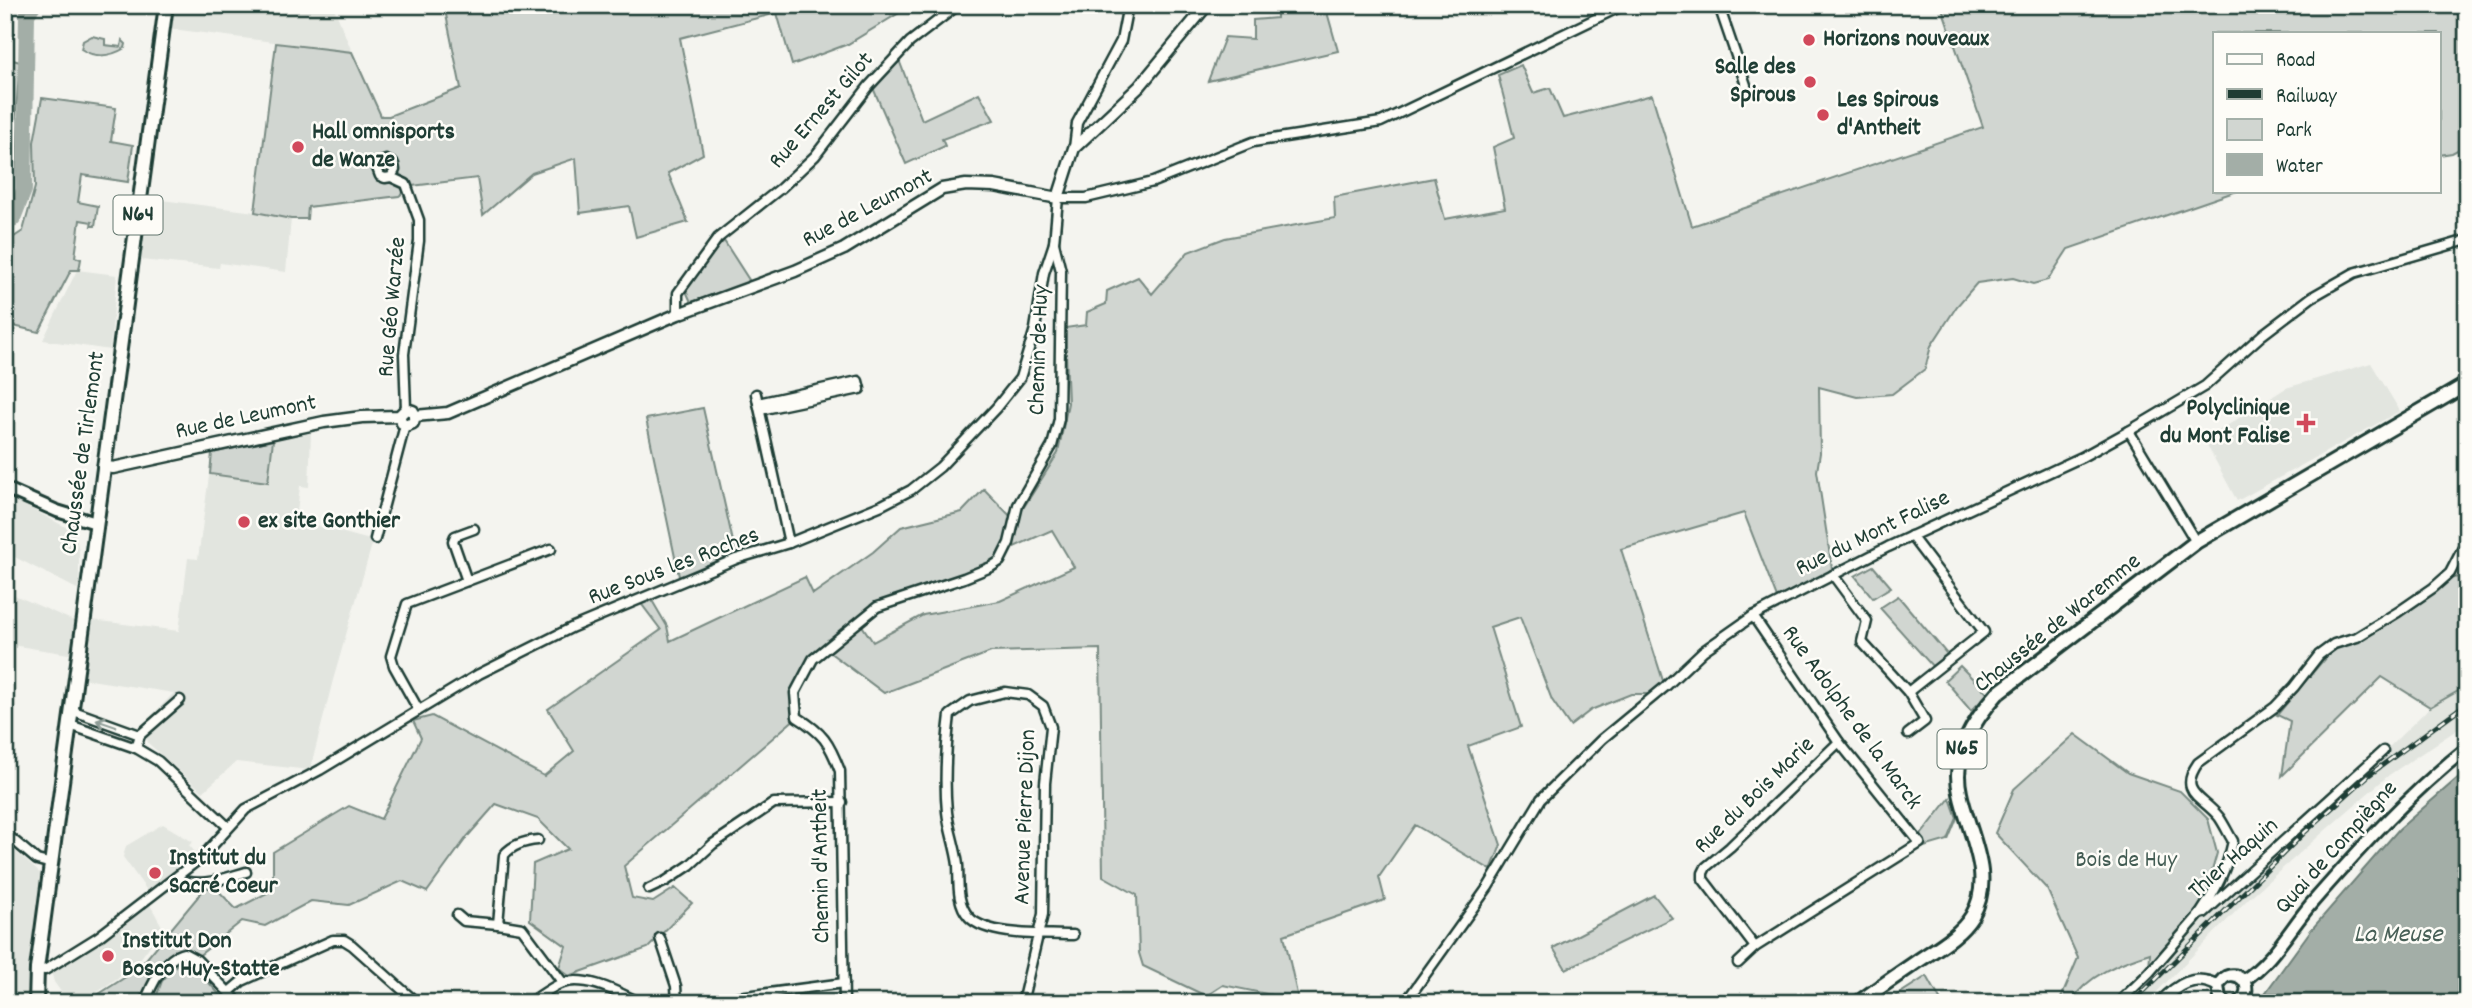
<svg xmlns="http://www.w3.org/2000/svg" width="2472" height="1008" font-family="Dekko,sans-serif">
  <style>
    .built { fill: #e2e5df }
    .green { fill: #d1d6d1; stroke: #788a82; stroke-width: 2; fill-rule: evenodd }
    .water { fill: #a3aea7; stroke: #6e8179; stroke-width: 2 }
    .lines { fill: none; stroke-linecap: round; stroke-linejoin: round }
    .river { stroke: #a3aea7; stroke-width: 16 }
    .minor-casing { stroke: #1f3d34; stroke-width: 13 }
    .tertiary-casing { stroke: #1f3d34; stroke-width: 15 }
    .secondary-casing { stroke: #1f3d34; stroke-width: 16 }
    .primary-casing { stroke: #1f3d34; stroke-width: 18 }
    .minor { stroke: #fdfcf7; stroke-width: 8 }
    .tertiary { stroke: #fdfcf7; stroke-width: 10 }
    .secondary { stroke: #fdfcf7; stroke-width: 10 }
    .primary { stroke: #fdfcf7; stroke-width: 12 }
    .rail-casing { stroke: #1f3d34; stroke-width: 5 }
    .rail { stroke: #fdfcf7; stroke-width: 2.5; stroke-dasharray: 8; stroke-linecap: butt }
    .oneway { stroke: #8e9c96 }
    .poi-dot { fill: #d1495b; stroke: #fdfcf7; stroke-width: 2.5 }
    .labels { text-anchor: middle; dominant-baseline: central; stroke-width: 5; stroke-linejoin: round; paint-order: stroke }
    .shield { fill: #fdfcf7; stroke: #62766e; stroke-width: 2 }
    .shield-label { font-size: 23px; font-weight: bold; fill: #1f3d34 }
    .poi-label { font-size: 24px; font-weight: bold; fill: #1f3d34; stroke: #fdfcf7; text-anchor: start }
    .street-label { font-size: 24px; fill: #1f3d34; stroke: #fdfcf7 }
    .park-label { font-size: 24px; fill: #435c53; stroke: #fdfcf7 }
    .water-label { font-size: 26px; font-style: italic; fill: #475f56; stroke: #fdfcf7 }
  </style>
  <rect width="100%" height="100%" fill="#f4f4ef"/>
  <filter id="ink" filterUnits="userSpaceOnUse"><feTurbulence type="fractalNoise" baseFrequency=".0143" numOctaves="2"/><feDisplacementMap in="SourceGraphic" scale="14" xChannelSelector="R" yChannelSelector="G"/><feConvolveMatrix kernelMatrix="1 2 1 2 8 2 1 2 1" color-interpolation-filters="sRGB"/></filter>
  <g filter="url(#ink)">
    <g class="built">
      <path d="M173,5H201L268,14L269,5H333L352,52L172,29L169,27Z"/>
      <path d="M146,198L255,212L291,219L286,272L220,263L219,268L141,260Z"/>
      <path d="M77,270L117,275L110,350L43,340Z"/>
      <path d="M2371,363L2400,411L2237,501L2206,443L2214,434L2286,388Z"/>
      <path d="M311,433L309,487L300,486L296,520L370,540L371,548L333,680L310,770L236,762L203,792L148,743L143,724L174,693L84,679L88,657L5,644V591L74,621L92,620L179,631L188,558L198,559L212,453Z"/>
      <path d="M5,495L75,532L79,552V590L5,552Z"/>
      <path d="M2467,686V723L2389,775L2328,828L2248,899L2146,1003H2118L2200,914L2384,752L2430,707Z"/>
      <path d="M163,824L193,842L189,845L199,857L148,892L123,857L126,846Z"/>
      <path d="M5,842L42,875L30,1003H5Z"/>
      <path d="M149,903L163,928L135,966L81,1003H69L54,982L51,971Z"/>
    </g>
    <g class="green">
      <path d="M444,5H912L848,44L792,65L777,13L680,38L703,154L668,173L688,222L636,237L629,206L580,213L576,158L532,173L483,215L477,178L412,186L399,196L308,207L307,219H291L255,212L276,43L352,52L381,116H389L461,88Z"/>
      <path d="M1277,5H1325L1338,51L1208,81L1225,37L1253,39V20L1277,18Z"/>
      <path d="M1941,5H2467V145L2452,153L2439,155V33H2215V191H2237L2068,249L2048,280L2033,284L2013,278L1977,283L1957,306L1931,346L1925,369L1892,394L1857,397L1819,387L1820,453L1817,471L1833,575L1779,603L1744,513L1621,549L1665,687L1650,694H1631L1591,710L1570,726L1552,700L1520,617L1490,627L1521,727L1468,746L1501,845L1491,870L1415,825L1379,877L1385,900L1284,935L1299,1003H1274L1272,995L1223,985L1206,996L1143,966L1139,953L1137,895L1103,876L1100,649L991,652L884,693L825,649L813,659L795,693L797,717L624,866L632,898L653,902L675,888L692,903L648,948L569,976L559,968L566,946L530,920L533,864L568,849L538,819L496,804L467,837L427,892L402,881L349,905L311,901L265,926L242,921L197,957L187,953L166,966L154,969L150,982L135,1003H85L138,969L210,882L236,909L273,890V852L349,806L381,819L421,738L413,721L432,716L544,776L574,751L548,709L661,630L640,602L650,597L667,626L670,641L805,577L813,594L873,552L901,527L962,512L984,489L1015,521L1058,453L1068,403L1065,328L1086,325L1087,312L1106,304L1107,291L1138,277L1152,294L1188,252L1225,238L1335,218L1334,197L1434,178L1445,219L1505,208L1493,147L1514,138L1498,75L1521,65L1533,93L1550,88L1563,118L1652,95L1692,226L1983,127ZM1052,530L1074,567L1000,601L923,615L873,642L859,621L878,607L1000,561L1005,551Z"/>
      <path d="M92,36L105,39V45L121,47L122,40L126,44L125,48C110,57 96,59 81,49L83,41Z"/>
      <path d="M13,60L20,62L15,124L18,190L10,213L5,217V65Z"/>
      <path d="M899,60L922,120L979,93L994,120L942,139L945,146L906,164L873,88Z"/>
      <path d="M42,98L116,108L111,141L133,145L128,182L82,175L78,202L98,206L95,226H91L92,222L80,220L75,257L81,259L79,270H71L39,332L5,324V298L10,283L5,258L11,239L23,231L35,187L34,142Z"/>
      <path d="M724,241L751,283L691,302L686,291L709,255Z"/>
      <path d="M703,408L736,555L680,581L646,419Z"/>
      <path d="M273,440L268,482L210,474L212,453Z"/>
      <path d="M1873,566L1891,587L1873,598L1855,576Z"/>
      <path d="M2467,576V686L2430,707L2382,677L2282,776L2290,721L2277,715L2331,651L2363,638L2452,578Z"/>
      <path d="M1898,596L1947,654L1932,666L1880,608Z"/>
      <path d="M1960,666L1988,694L1971,711L1945,680Z"/>
      <path d="M2075,734L2128,773L2180,791L2208,819L2217,853L2200,914L2149,973L2150,953C2121,962 2087,975 2070,1003H2059L2078,958L2047,889L1995,833L2014,789Z"/>
      <path d="M1950,798L1957,818L1948,840L1924,847L1921,835Z"/>
      <path d="M1654,895L1672,918L1566,969L1553,948Z"/>
      <path d="M183,957L187,958L227,1003H154L162,981Z"/>
      <path d="M1927,976L1942,1003H1885Z"/>
    </g>
    <path class="water" d="M2467,770V999L2463,1003H2258L2311,930L2399,829Z"/>
    <g class="lines">
      <path class="river" d="M5,226L13,218L24,190L27,15L33,5"/>
      <defs>
        <g id="minor">
          <path d="M1722,5L1720,9L1746,85"/>
          <path d="M1074,148L1077,123L1121,41L1128,5"/>
          <path d="M391,177L395,170L394,164L386,160L380,163L377,168L380,176L385,178L391,177L406,184L419,220V241L404,354L406,409"/>
          <path d="M678,314V293L718,238L781,188L815,156L869,86L910,42L958,5"/>
          <path d="M756,394L789,543"/>
          <path d="M758,403L858,381L860,389L760,410"/>
          <path d="M2129,431L2196,542"/>
          <path d="M375,539L405,425"/>
          <path d="M1833,575L1867,621L1862,642L1908,692L1984,632L1911,536"/>
          <path d="M467,581L453,541L455,536L474,529"/>
          <path d="M418,709L394,666L391,656L407,604L551,549"/>
          <path d="M71,710L140,735"/>
          <path d="M70,725L136,748L158,761L228,827"/>
          <path d="M1908,734L1925,721L1908,692"/>
          <path d="M136,748L140,735L180,700"/>
          <path d="M5,833L37,860L52,864"/>
          <path d="M175,878C199,889 222,879 246,872"/>
          <path d="M649,889L666,881L690,865L713,844L774,803L842,802"/>
          <path d="M2200,914C2216,890 2227,869 2233,841C2228,833 2224,824 2219,817C2203,797 2177,793 2198,763L2275,707L2294,687L2319,655L2334,644L2357,637L2398,612L2433,588L2450,573L2467,540"/>
          <path d="M457,915L464,921L498,924L504,855C513,844 525,841 538,840"/>
          <path d="M498,924L522,928L563,983"/>
          <path d="M660,938L676,986L677,1003"/>
          <path d="M1755,947L1703,879V873L1706,867L1730,847L1839,742"/>
          <path d="M1738,963L1755,947L1920,843L1839,742L1753,616"/>
          <path d="M37,969L45,970L98,937L202,857L246,809L320,770L479,674L573,627L736,559L789,543L882,505L911,490L940,467L996,408L1020,378L1035,329L1044,273L1054,243L1058,198H1086L1153,182L1253,142L1381,122L1624,5"/>
          <path d="M229,992L242,981L333,940H344L352,945L417,1003"/>
          <path d="M145,1003C151,985 165,957 184,953L197,960L239,1003"/>
          <path d="M529,1003C539,997 551,987 562,983C588,975 619,993 641,1003"/>
          <path d="M693,1003L844,983"/>
          <path d="M844,1003L840,771C829,742 823,733 797,717L795,693L813,659L877,607L964,578L991,567L1000,561L1009,543L1018,505L1052,446L1059,419L1061,271L1054,243"/>
          <path d="M1022,1003L1043,914L1045,783L1051,727L1043,706L1028,695L1005,692L970,701L950,715C946,747 944,780 947,812C949,830 956,848 958,865C959,883 956,902 969,917C987,937 1047,934 1073,935"/>
          <path d="M1405,1003L1488,887L1541,799L1602,739L1665,687L1703,651L1753,616L1888,547L2082,457L2129,431L2205,386L2262,335L2312,297L2354,273L2467,240"/>
          <path d="M2118,1003L2149,973L2200,914L2204,913L2383,751"/>
        </g>
        <g id="tertiary">
          <path d="M399,416L402,423L408,425L413,423L415,416"/>
          <path d="M103,466L113,468L324,422L362,417L399,416L406,409L413,411L415,416L448,413L678,314L795,271L844,249L942,189L966,185L994,186L1058,198L1074,148L1139,87L1207,5"/>
          <path d="M2160,1003C2177,985 2194,973 2218,986"/>
        </g>
        <g id="secondary">
          <path d="M5,488L57,511L96,523"/>
          <path d="M2244,980C2273,961 2289,930 2311,904C2360,848 2409,794 2467,748"/>
          <path d="M2227,1003L2220,998L2218,986C2231,960 2261,987 2238,1003"/>
        </g>
        <g id="primary">
          <path d="M36,1003L37,969L166,5"/>
          <path d="M1858,1003C1877,989 1896,976 1915,963C1935,949 1959,937 1972,916C1996,876 1968,833 1960,793C1951,754 1974,720 1998,693L2196,542L2467,384"/>
        </g>
      </defs>
      <use href="#minor" class="minor-casing"/>
      <use href="#tertiary" class="tertiary-casing"/>
      <use href="#secondary" class="secondary-casing"/>
      <use href="#primary" class="primary-casing"/>
      <use href="#minor" class="minor"/>
      <use href="#tertiary" class="tertiary"/>
      <use href="#secondary" class="secondary"/>
      <use href="#primary" class="primary"/>
      <defs>
        <path id="rail" d="M2132,1003L2304,833L2369,775L2467,703"/>
      </defs>
      <use href="#rail" class="rail-casing"/>
      <use href="#rail" class="rail"/>
    </g>
    <defs><path id="oneway-shaft" d="M-6 0H5M1.5-3L5.5 0L1.5 3" fill="none" stroke-width="1.6" stroke-linecap="round" stroke-linejoin="round" transform="scale(1.75)"/></defs>
    <use class="oneway" href="#oneway-shaft" transform="translate(106 723) rotate(-161)"/>
  </g>
  <g class="poi-dot">
    <circle cx="1809" cy="40" r="7"/>
    <circle cx="1810" cy="82" r="7"/>
    <circle cx="1823" cy="115" r="7"/>
    <circle cx="298" cy="147" r="7"/>
    <path d="M2302.5 412.5h7v7h7v7h-7v7h-7v-7h-7v-7h7z"/>
    <circle cx="244" cy="522" r="7"/>
    <circle cx="155" cy="873" r="7"/>
    <circle cx="108" cy="956" r="7"/>
  </g>
  <g class="labels">
    <g class="shield">
      <rect x="113.5" y="195.5" width="49" height="39" rx="5"/>
      <rect x="1937.5" y="729.5" width="49" height="39" rx="5"/>
    </g>
    <g class="shield-label">
      <text x="138" y="215">N64</text>
      <text x="1962" y="749">N65</text>
    </g>
    <g class="poi-label">
      <text x="1823" y="40">Horizons nouveaux</text>
      <text x="1796" y="68" text-anchor="end">Salle des<tspan x="1796" dy="28">Spirous</tspan></text>
      <text x="1837" y="101">Les Spirous<tspan x="1837" dy="28">d'Antheit</tspan></text>
      <text x="312" y="133">Hall omnisports<tspan x="312" dy="28">de Wanze</tspan></text>
      <text x="2290" y="409" text-anchor="end">Polyclinique<tspan x="2290" dy="28">du Mont Falise</tspan></text>
      <text x="258" y="522">ex site Gonthier</text>
      <text x="169" y="859">Institut du<tspan x="169" dy="28">Sacré Coeur</tspan></text>
      <text x="122" y="942">Institut Don<tspan x="122" dy="28">Bosco Huy-Statte</tspan></text>
    </g>
    <g class="street-label">
      <text transform="translate(822 111) rotate(-49)">Rue Ernest Gilot</text>
      <text transform="translate(868 209) rotate(-28)">Rue de Leumont</text>
      <text transform="translate(393 307) rotate(-85)">Rue Géo Warzée</text>
      <text transform="translate(1040 350) rotate(-88)">Chemin de Huy</text>
      <text transform="translate(246 418) rotate(-12)">Rue de Leumont</text>
      <text transform="translate(84 453) rotate(-82)">Chaussée de Tirlemont</text>
      <text transform="translate(1873 534) rotate(-26)">Rue du Mont Falise</text>
      <text transform="translate(674 567) rotate(-21)">Rue Sous les Roches</text>
      <text transform="translate(2058 624) rotate(-39)">Chaussée de Waremme</text>
      <text transform="translate(1851 718) rotate(54)">Rue Adolphe de la Marck</text>
      <text transform="translate(1755 796) rotate(-44)">Rue du Bois Marie</text>
      <text transform="translate(1026 817) rotate(-88)">Avenue Pierre Dijon</text>
      <text transform="translate(2337 848) rotate(-48)">Quai de Compiègne</text>
      <text transform="translate(2234 859) rotate(-41)">Thier Haquin</text>
      <text transform="translate(822 866) rotate(-91)">Chemin d'Antheit</text>
    </g>
    <g class="park-label">
      <text x="2126" y="861">Bois de Huy</text>
    </g>
    <g class="water-label">
      <text x="2398" y="935">La Meuse</text>
    </g>
  </g>
  <rect width="2472" height="1008" fill="none" stroke="#fdfcf7" stroke-width="28"/>
  <rect x="14" y="14" width="2444" height="980" fill="none" stroke="#1f3d34" stroke-width="2.5" filter="url(#ink)"/>
  <rect x="2213" y="32" width="228" height="161" fill="#fdfcf7" stroke="#a4b0a9" stroke-width="2"/>
  <rect x="2227" y="54" width="35" height="10" fill="#fdfcf7" stroke="#a4b0a9" stroke-width="2"/>
  <text x="2276" y="66" font-size="21" fill="#1f3d34">Road</text>
  <rect x="2227" y="89" width="35" height="10" fill="#1f3d34" stroke="#a4b0a9" stroke-width="2"/>
  <text x="2276" y="102" font-size="21" fill="#1f3d34">Railway</text>
  <rect x="2227" y="119" width="35" height="21" fill="#d1d6d1" stroke="#a4b0a9" stroke-width="2"/>
  <text x="2276" y="136" font-size="21" fill="#1f3d34">Park</text>
  <rect x="2227" y="154" width="35" height="21" fill="#a3aea7" stroke="#a4b0a9" stroke-width="2"/>
  <text x="2276" y="172" font-size="21" fill="#1f3d34">Water</text>
</svg>
